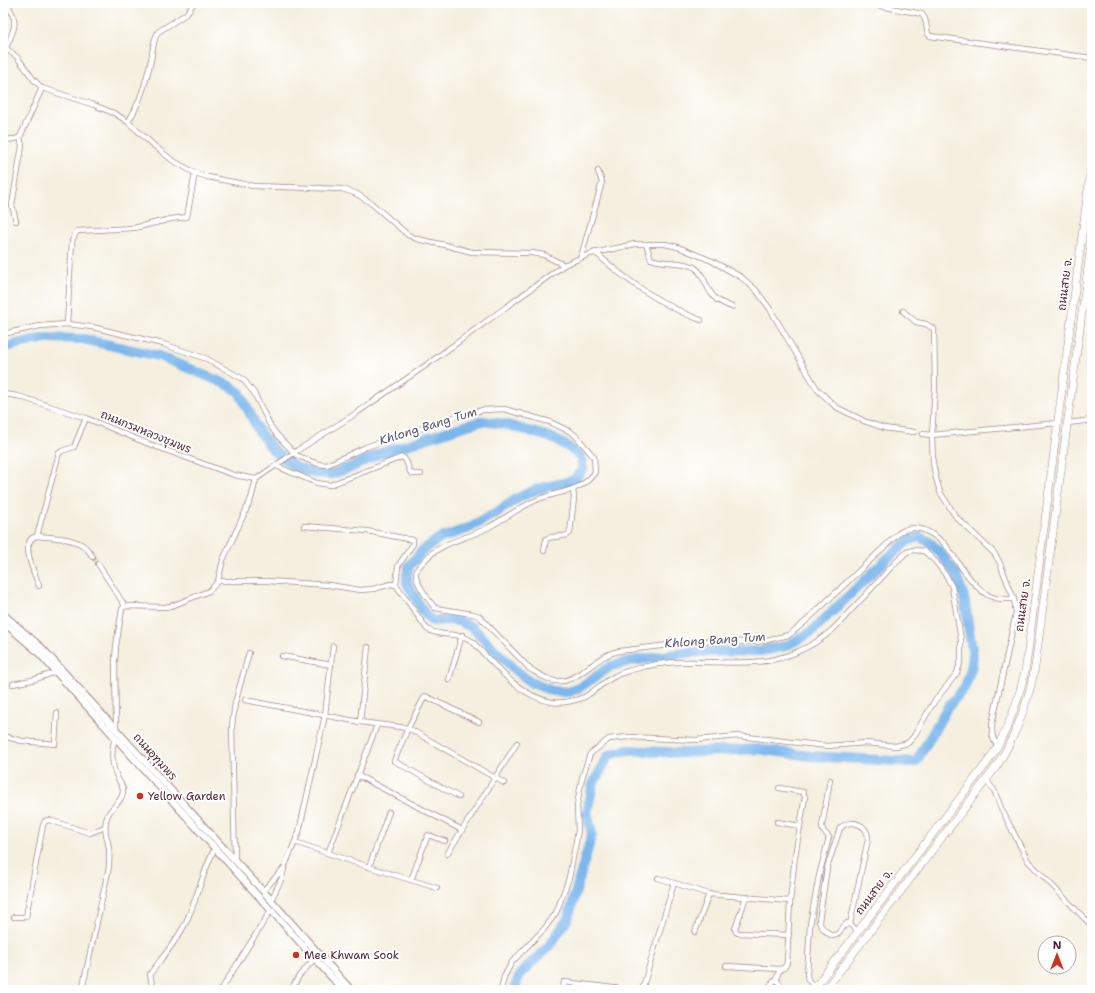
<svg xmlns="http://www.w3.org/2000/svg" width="1095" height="993" font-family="'Shantell Sans','Playpen Sans Thai',sans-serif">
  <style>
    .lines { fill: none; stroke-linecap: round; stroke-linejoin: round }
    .river { stroke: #7bb6ec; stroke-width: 10 }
    .minor-tunnel { stroke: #d2c5ba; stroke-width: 4.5; stroke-dasharray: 4.5 2; stroke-linecap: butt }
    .minor-casing { stroke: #9f8784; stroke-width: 6 }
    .tertiary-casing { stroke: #9f8784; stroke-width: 8 }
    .secondary-casing { stroke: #9f8784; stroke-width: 8 }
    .minor { stroke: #fff; stroke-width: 4.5 }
    .tertiary { stroke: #fff; stroke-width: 6 }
    .secondary { stroke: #fff; stroke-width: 7 }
    .poi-dot { fill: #c8321e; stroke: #fff; stroke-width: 1.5 }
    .labels { text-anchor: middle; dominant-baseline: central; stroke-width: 4; stroke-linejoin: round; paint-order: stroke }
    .street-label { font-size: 11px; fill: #4a1f2b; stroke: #fff }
    .poi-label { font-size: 11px; fill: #4a1f2b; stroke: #fff; text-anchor: start }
    .water-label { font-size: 12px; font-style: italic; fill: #5b546f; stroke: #fff }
  </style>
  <rect width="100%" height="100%" fill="#fff"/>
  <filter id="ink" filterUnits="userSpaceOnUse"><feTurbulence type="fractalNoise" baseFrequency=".025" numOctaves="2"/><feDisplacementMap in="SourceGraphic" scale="8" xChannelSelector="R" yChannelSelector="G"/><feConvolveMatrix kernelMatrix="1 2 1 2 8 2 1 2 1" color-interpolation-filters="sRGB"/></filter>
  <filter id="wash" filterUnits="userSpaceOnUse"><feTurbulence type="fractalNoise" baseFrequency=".012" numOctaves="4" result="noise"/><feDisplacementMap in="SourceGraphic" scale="16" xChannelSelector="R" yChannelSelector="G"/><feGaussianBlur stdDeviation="0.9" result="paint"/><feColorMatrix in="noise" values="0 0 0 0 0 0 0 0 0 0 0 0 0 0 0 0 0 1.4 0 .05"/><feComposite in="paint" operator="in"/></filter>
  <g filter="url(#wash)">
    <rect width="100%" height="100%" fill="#f4efde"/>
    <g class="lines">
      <path class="river" d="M3,348L17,344L45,338L83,339L159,356L207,376L230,386L240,393L259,432L276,453L295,467L313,473L332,474L352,467L376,455L461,427L482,421L504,424L550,437L567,446L580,456L583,469L574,480L537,489L518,498L494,514L469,528L438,539L421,552L409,566L407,575V583L423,611L432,621L448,620L458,621L472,627L513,668L530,682L552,691L569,692L579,688L611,666L630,661L692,652L760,651L786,646L811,632L889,557L907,541L919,537L928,541L938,550L956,574L964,597L973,657L971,669L965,687L947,708L916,762L810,756L757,749L681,753L627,750L609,755L593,784L587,813L592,834L568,919L548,947L520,974L514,990"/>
    </g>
  </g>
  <g filter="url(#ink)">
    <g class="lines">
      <path class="minor-tunnel" d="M93,557L98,564"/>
      <defs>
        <g id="minor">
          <path d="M865,3L922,14L925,19L928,34L930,36L1092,58"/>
          <path d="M3,46L17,57L34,80L42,88L94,105L116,114L128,122L152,144L172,160L195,173L208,177L253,186L342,189L355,193L371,203L408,235L417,239L445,245L472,252L532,253L544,255L564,265"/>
          <path d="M6,48C15,27 19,24 7,3"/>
          <path d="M128,122C140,104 146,81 151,60C153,50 153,40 158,32L186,14L194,3"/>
          <path d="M3,140L15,139L20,137"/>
          <path d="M16,221L12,205L22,146L20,137L42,88"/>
          <path d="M646,244L651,259C664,264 679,261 692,266C705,272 705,290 716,299C720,302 727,305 732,307"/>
          <path d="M595,252C624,279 664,307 701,320"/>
          <path d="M581,257L602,182L598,171"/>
          <path d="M903,311L916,322L926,324L934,329L935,387L932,435L933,463L936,478L940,492L956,517L994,553L999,561L1014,599L1016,613L992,724C992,733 992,740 998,746"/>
          <path d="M67,324L72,241L77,231L134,228L171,219L187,217L195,173"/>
          <path d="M3,334L40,326L67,324L92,327L163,344L207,359L243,379L254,393L271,427L277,435L296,455L318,464L327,465L366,447L458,416L483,410L504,409L550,422L571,432L576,436L594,457L595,472C582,492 560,491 539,499C521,506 506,518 489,527C466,540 443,540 424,561C421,564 417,568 416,573C415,582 429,601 435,608L473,614L479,616L530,669C539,674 551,683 562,681C575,680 593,663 605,656C609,654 614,652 619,651L702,641L757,642L789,635L806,621L899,533C916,521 932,533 945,544C956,559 975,591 992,597C999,600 1006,599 1014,599"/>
          <path d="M3,394L18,396L86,418L149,444L234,475L256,479L298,450L355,414L425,366L564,265L590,254L635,244H665L678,247L712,261L741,277L756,290L770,309L817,389L836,407L864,421L884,428L914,432"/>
          <path d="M1068,423L1092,420"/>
          <path d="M923,434L932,435L1058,423"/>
          <path d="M276,466L317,483L330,485L402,457C410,461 406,469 412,474H421"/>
          <path d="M304,526L367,531L413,540V544L398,566L396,585"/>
          <path d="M37,536L59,453L62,451L74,447L86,418"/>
          <path d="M544,551L546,539C554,534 564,539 570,533L574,498L573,489"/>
          <path d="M98,564L125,606"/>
          <path d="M218,581H267L329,585L360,590L373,589L391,584L396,585L427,629C441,638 458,631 472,641C494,664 518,696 552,702C561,704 582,700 589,694C602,685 612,675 628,671C650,664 676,661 699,662C717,662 736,663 754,662C781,661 810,649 831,631C838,625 844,618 850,611C866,595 881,578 897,561L907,552L914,550L924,551L935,561L947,577L952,587L961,640V660L957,673L934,702L914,736L908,743L896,746L866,743L827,746L738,736L696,740L628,737L609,739L590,754L582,778L577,805L578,831L569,878L556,913L544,929L512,962L504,977L501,990"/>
          <path d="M39,586C35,574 18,540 37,536C52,538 73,537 85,547C88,550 91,554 93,557"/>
          <path d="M282,656L331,665"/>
          <path d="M449,680L462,635"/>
          <path d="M13,684L36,679L56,672"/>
          <path d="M245,700L360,722L408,728L504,783"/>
          <path d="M360,722L368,647"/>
          <path d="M116,729L115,661L116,646L122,609L125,606L166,607L174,605L209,591L214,586L218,581L223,560L251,499L256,479"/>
          <path d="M3,736L22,741L55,744L57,713"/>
          <path d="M357,775L462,830"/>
          <path d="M986,780L994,790L1001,808L1028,861L1092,926"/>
          <path d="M459,797L394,761L408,728L425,696L479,722"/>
          <path d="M777,822L800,826"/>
          <path d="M295,842L369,867L437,888"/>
          <path d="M328,853L377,725"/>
          <path d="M447,854L517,743"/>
          <path d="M235,861L232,726L235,703L249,653"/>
          <path d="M369,867L389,812"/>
          <path d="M658,878L674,883"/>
          <path d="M411,880L428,835L445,841"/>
          <path d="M263,891L284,868"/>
          <path d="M746,897L735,929L736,932L738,933L789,935"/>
          <path d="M271,900L282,878L284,868L299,832L325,715L333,646"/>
          <path d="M14,917H26L43,825L45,821L49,820L90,833L105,827"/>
          <path d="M850,924L868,839C868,824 851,818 840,828L827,868L819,921C820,926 823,929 827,932C836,942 840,929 847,923L859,931"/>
          <path d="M695,932L709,894"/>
          <path d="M726,966L780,969L784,968L787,963L790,901L795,856L805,797L803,792L779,788"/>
          <path d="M776,979L782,987L789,990"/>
          <path d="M815,987L808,980L807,975L810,925L819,876L829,837L823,831L822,826L830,780"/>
          <path d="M82,990L109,867C109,860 110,854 109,848C107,837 103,828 107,817C110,807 123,802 123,791C123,785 119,782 117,777C111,764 111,751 115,737"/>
          <path d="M153,990L150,974C161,959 175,943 184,926C197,901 202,873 215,848"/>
          <path d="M221,990L271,910"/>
          <path d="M291,990L299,976L315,958"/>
          <path d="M563,990L564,982L630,990"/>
          <path d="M642,990L674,883L709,894L790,901"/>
          <path d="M766,990L776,979L780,969"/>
        </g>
        <g id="tertiary">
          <path d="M3,614L42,648L219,843L263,891L351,990"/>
          <path d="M3,622L37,651L343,990"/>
        </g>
        <g id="secondary">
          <path d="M813,990L989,760C1008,732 1019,700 1026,666L1092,159"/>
          <path d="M825,990L996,767C1016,737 1028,703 1035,667L1092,237"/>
        </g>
      </defs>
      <use href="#minor" class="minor-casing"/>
      <use href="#tertiary" class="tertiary-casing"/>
      <use href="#secondary" class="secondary-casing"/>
      <use href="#minor" class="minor"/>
      <use href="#tertiary" class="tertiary"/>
      <use href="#secondary" class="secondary"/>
    </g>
  </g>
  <g class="poi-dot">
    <circle cx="140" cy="796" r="4"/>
    <circle cx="296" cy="955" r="4"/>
  </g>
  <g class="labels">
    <g class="street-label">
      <text transform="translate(1065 284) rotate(-83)">ถนนสาย จ.</text>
      <text transform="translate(146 432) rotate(22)">ถนนกรมหลวงชุมพร</text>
      <text transform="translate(1023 605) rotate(-82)">ถนนสาย จ.</text>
      <text transform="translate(155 757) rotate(48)">ถนนอุทุมพร</text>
      <text transform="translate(874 892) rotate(-53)">ถนนสาย จ.</text>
    </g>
    <g class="poi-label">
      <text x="148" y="796">Yellow Garden</text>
      <text x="304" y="955">Mee Khwam Sook</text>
    </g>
    <g class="water-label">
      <text transform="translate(428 426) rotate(-17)">Khlong Bang Tum</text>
      <text transform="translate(715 640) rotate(-4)">Khlong Bang Tum</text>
    </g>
  </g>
  <rect width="1095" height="993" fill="none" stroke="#fff" stroke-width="16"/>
  <g transform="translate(1057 955)"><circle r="19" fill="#ffffff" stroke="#b7a5aa"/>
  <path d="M0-3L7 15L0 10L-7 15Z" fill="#c8321e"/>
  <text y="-6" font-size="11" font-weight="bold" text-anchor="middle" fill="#4a1f2b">N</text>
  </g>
</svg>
